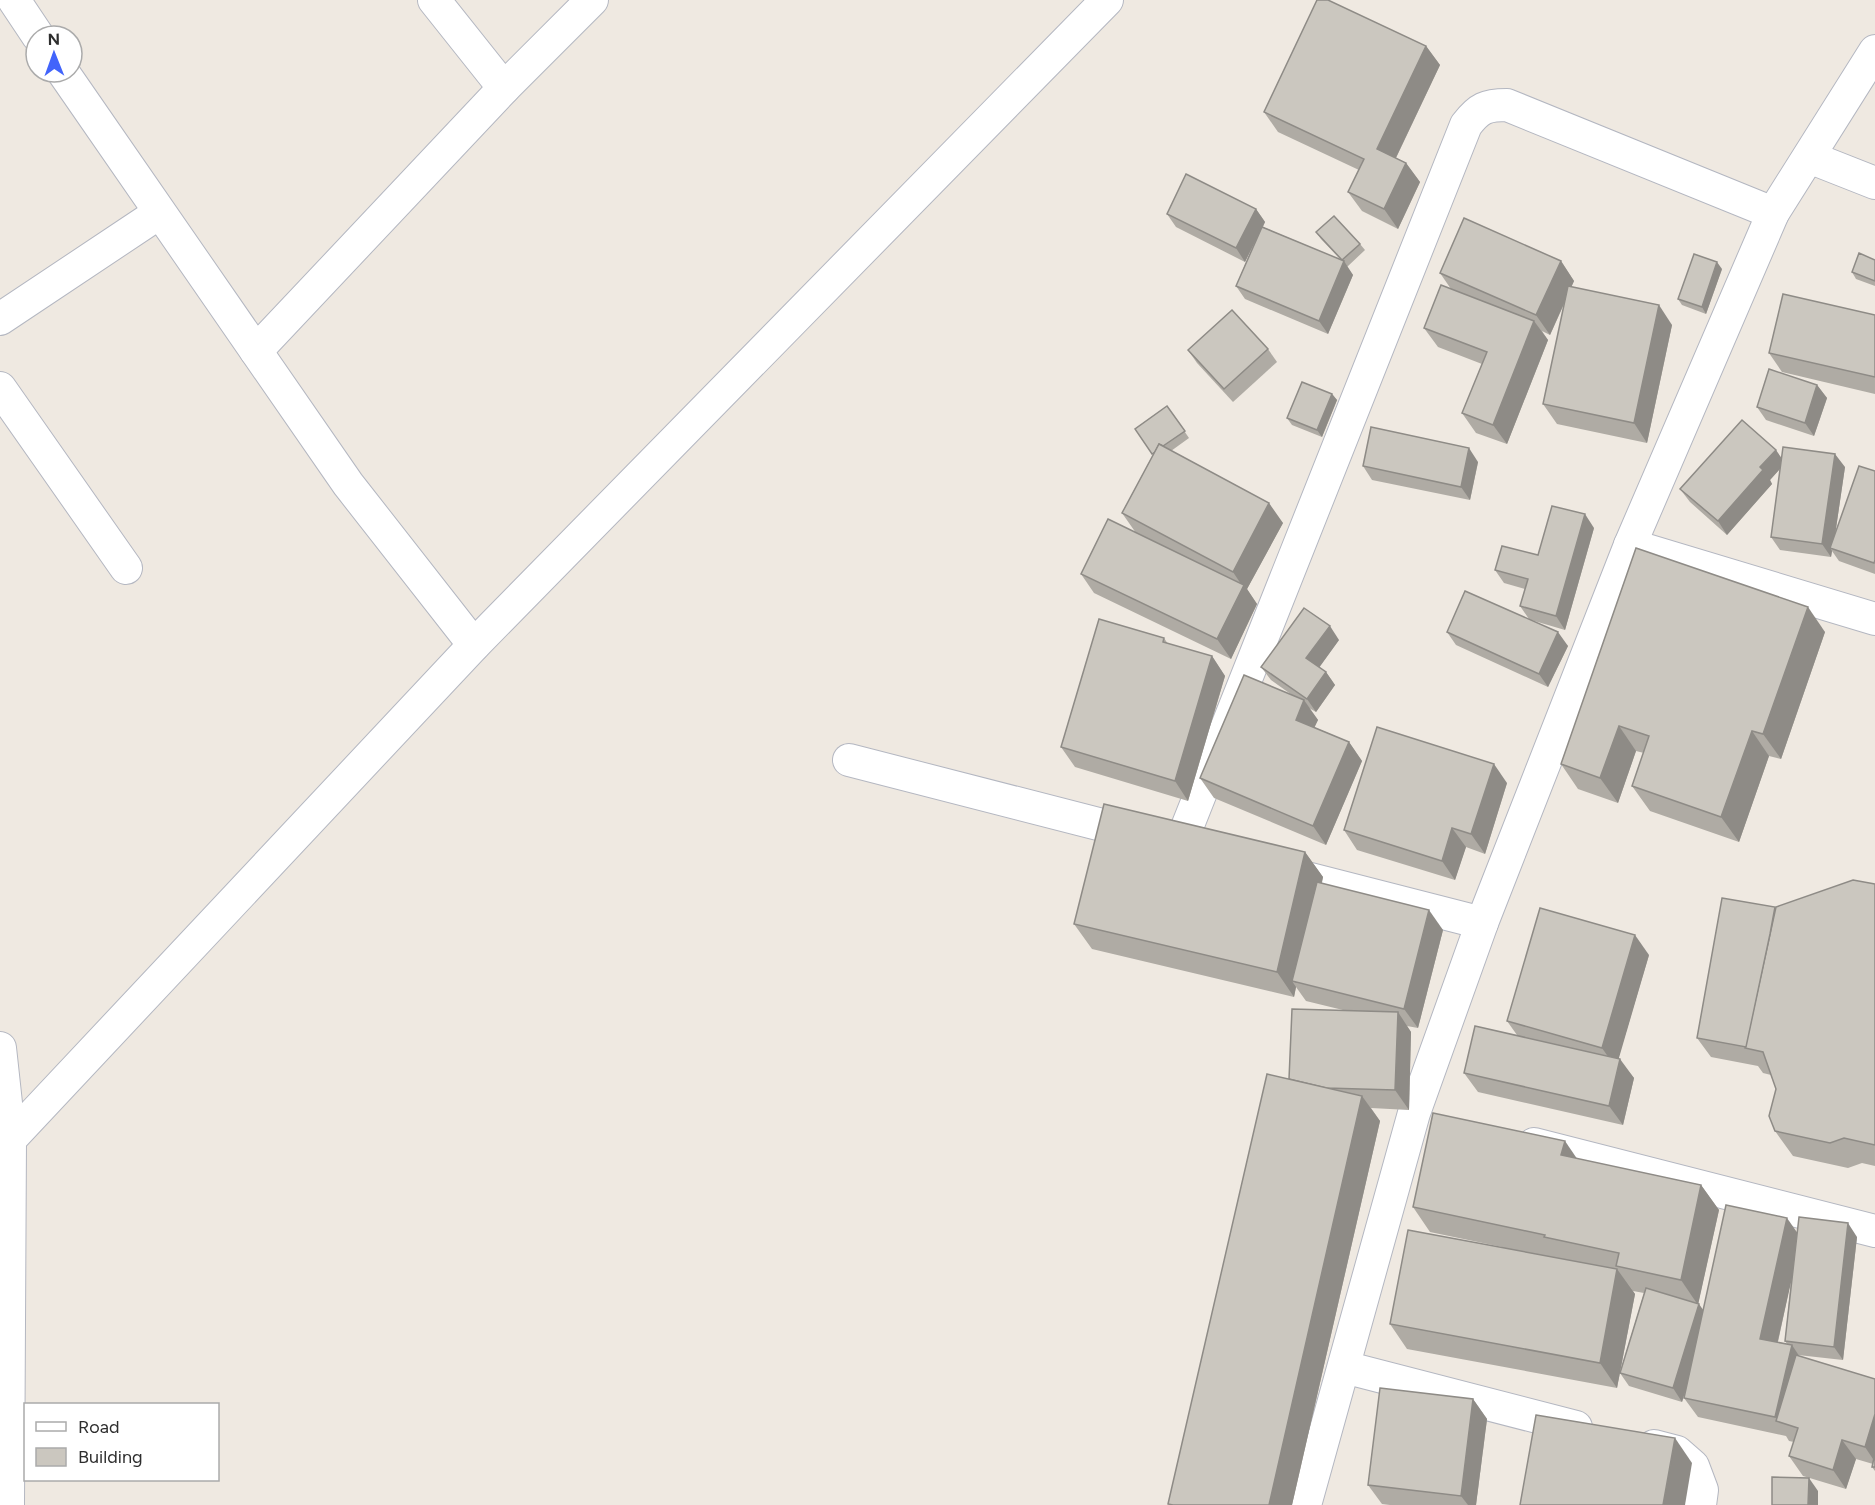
<svg xmlns="http://www.w3.org/2000/svg" width="1875" height="1505" font-family="Figtree,sans-serif">
  <style>
    .lines { fill: none; stroke-linecap: round; stroke-linejoin: round }
    .street-casing { stroke: #b4b7c1; stroke-width: 34 }
    .street { stroke: #fff; stroke-width: 32 }
    .wall { fill: #afaba4; fill-rule: evenodd }
    .shaded-wall { fill: #8e8b86 }
    .building { fill: #cbc7bf; stroke: #8e8b86; stroke-width: 1.5 }
  </style>
  <rect width="100%" height="100%" fill="#efe9e1"/>
  <g class="lines">
    <defs>
      <g id="street">
        <path d="M14,0L38,36"/>
        <path d="M434,0L504,88"/>
        <path d="M63,72L348,484L474,645"/>
        <path d="M1809,157L1875,183"/>
        <path d="M0,319L159,213"/>
        <path d="M256,351L504,88L592,0"/>
        <path d="M0,388L126,568"/>
        <path d="M1630,545L1875,619"/>
        <path d="M849,760L1141,835"/>
        <path d="M1180,845L1466,125C1479,108 1486,105 1507,105L1773,213"/>
        <path d="M1279,871L1482,923"/>
        <path d="M0,1048L10,1140L8,1505"/>
        <path d="M1534,1144L1875,1231"/>
        <path d="M0,1150L474,645L1107,0"/>
        <path d="M1344,1367L1576,1427"/>
        <path d="M1654,1446L1677,1452L1693,1466L1702,1490L1700,1505"/>
        <path d="M1305,1505L1414,1113L1482,923L1630,545L1773,213L1875,51"/>
      </g>
    </defs>
    <use href="#street" class="street-casing"/>
    <use href="#street" class="street"/>
  </g>
  <g class="wall">
    <path d="M1426,46L1440,65L1396,158L1406,163L1420,182L1398,229L1362,211L1348,192L1359,170L1278,132L1264,112Z"/>
    <path d="M1256,209L1265,222L1263,227L1341,260L1321,239L1316,232L1360,244L1365,250L1347,267L1353,275L1328,334L1245,299L1236,286L1255,241L1245,262L1176,227L1167,214Z"/>
    <path d="M1875,260V286L1856,279L1852,272Z"/>
    <path d="M1561,261L1574,281L1571,287L1672,325L1647,443L1557,424L1543,404L1565,302L1550,335L1542,331L1548,340L1507,444L1476,433L1462,413L1482,364L1438,347L1424,328L1451,289L1440,273Z"/>
    <path d="M1722,269L1706,314L1682,305L1678,299Z"/>
    <path d="M1875,315V394L1782,372L1769,353Z"/>
    <path d="M1268,349L1277,362L1233,402L1197,363L1188,350Z"/>
    <path d="M1817,385L1827,398L1814,436L1766,420L1757,407Z"/>
    <path d="M1332,394L1337,400L1322,437L1292,425L1287,418Z"/>
    <path d="M1167,406L1189,438L1171,451L1283,523L1247,589L1257,604L1231,659L1094,593L1081,574L1136,533L1122,513L1153,455L1135,429Z"/>
    <path d="M1782,458L1845,467L1835,535L1875,471V574L1839,561L1832,551L1831,557L1780,550L1771,537L1780,469L1770,480L1772,484L1727,535L1690,502L1680,489Z"/>
    <path d="M1478,462L1470,500L1372,480L1363,466Z"/>
    <path d="M1594,528L1565,630L1531,620L1568,646L1548,687L1456,645L1447,632L1529,619L1520,606L1525,589L1504,583L1495,570L1538,555Z"/>
    <path d="M1636,548L1825,632L1781,759L1769,756L1739,842L1650,811L1632,786L1644,753L1636,751L1618,803L1578,789L1561,764Z"/>
    <path d="M1164,638L1168,644L1212,656L1225,676L1188,801L1075,767L1061,747Z"/>
    <path d="M1339,640L1319,667L1326,672L1335,685L1316,712L1309,708L1318,720L1314,727L1349,742L1362,761L1326,845L1214,798L1200,778L1292,695L1271,680L1261,667Z"/>
    <path d="M1507,783L1485,854L1466,847L1455,880L1357,850L1344,830Z"/>
    <path d="M1305,852L1323,877L1322,883L1443,930L1418,1028L1407,1026L1411,1032L1409,1110L1371,1108L1380,1121L1292,1505H1169L1168,1504L1289,1079L1347,1011L1306,1001L1296,987L1294,997L1092,949L1074,924Z"/>
    <path d="M1875,884V1166L1862,1163L1848,1168L1793,1156L1775,1131L1776,1089L1771,1075L1763,1073L1758,1066L1711,1057L1697,1038L1776,909Z"/>
    <path d="M1649,955L1618,1059L1634,1078L1623,1125L1478,1092L1464,1073L1517,1035L1507,1021Z"/>
    <path d="M1577,1159L1701,1185L1719,1210L1698,1304L1703,1310L1797,1232L1857,1237L1843,1360L1798,1355L1799,1356L1875,1379V1471L1872,1467L1873,1464L1856,1459L1846,1489L1803,1476L1789,1456L1794,1442L1789,1441L1786,1436L1698,1417L1684,1398L1685,1392L1682,1402L1629,1386L1620,1373L1644,1293L1633,1291L1622,1275L1635,1294L1617,1388L1407,1349L1390,1324L1502,1247L1430,1232L1413,1207ZM1791,1280L1785,1341L1787,1344L1778,1342Z"/>
    <path d="M1473,1399L1487,1419L1476,1505H1390L1382,1504L1368,1485Z"/>
  </g>
  <g class="shaded-wall">
    <path d="M1426,46L1440,65L1391,168L1377,149Z"/>
    <path d="M1406,163L1420,182L1398,229L1384,209Z"/>
    <path d="M1256,209L1265,222L1245,262L1236,248Z"/>
    <path d="M1344,261L1353,275L1328,334L1319,321Z"/>
    <path d="M1561,261L1574,281L1550,335L1536,315Z"/>
    <path d="M1717,262L1722,269L1706,314L1702,307Z"/>
    <path d="M1659,305L1672,325L1647,443L1634,423Z"/>
    <path d="M1534,321L1548,340L1507,444L1493,425Z"/>
    <path d="M1817,385L1827,398L1814,436L1805,423Z"/>
    <path d="M1332,394L1337,400L1322,437L1317,430Z"/>
    <path d="M1469,448L1478,462L1470,500L1461,487Z"/>
    <path d="M1776,450L1785,463L1770,480L1772,484L1727,535L1718,521L1760,467Z"/>
    <path d="M1835,454L1845,467L1833,549L1830,548L1832,551L1831,557L1822,544Z"/>
    <path d="M1269,503L1283,523L1247,589L1257,604L1231,659L1217,639L1243,587L1233,572Z"/>
    <path d="M1585,514L1594,528L1565,630L1556,616Z"/>
    <path d="M1808,607L1825,632L1781,759L1763,734Z"/>
    <path d="M1330,626L1339,640L1316,672L1306,658Z"/>
    <path d="M1558,632L1568,646L1548,687L1539,674Z"/>
    <path d="M1212,656L1225,676L1188,801L1175,781Z"/>
    <path d="M1326,672L1335,685L1316,712L1307,699Z"/>
    <path d="M1304,700L1318,720L1309,739L1296,720Z"/>
    <path d="M1619,726L1636,751L1618,803L1600,778Z"/>
    <path d="M1752,731L1769,756L1739,842L1721,817Z"/>
    <path d="M1349,742L1362,761L1326,845L1313,826Z"/>
    <path d="M1494,764L1507,783L1485,854L1471,834Z"/>
    <path d="M1452,828L1466,847L1455,880L1442,861Z"/>
    <path d="M1305,852L1323,877L1297,983L1292,981L1296,987L1294,997L1277,972Z"/>
    <path d="M1429,910L1443,930L1418,1028L1404,1009Z"/>
    <path d="M1635,935L1649,955L1616,1068L1602,1048Z"/>
    <path d="M1398,1012L1411,1032L1409,1110L1395,1090Z"/>
    <path d="M1620,1059L1634,1078L1623,1125L1609,1106Z"/>
    <path d="M1362,1096L1380,1121L1292,1505H1269Z"/>
    <path d="M1565,1141L1582,1166L1561,1155Z"/>
    <path d="M1701,1185L1719,1210L1698,1305L1681,1280Z"/>
    <path d="M1787,1218L1801,1238L1774,1358L1760,1339Z"/>
    <path d="M1848,1223L1857,1237L1843,1360L1834,1347Z"/>
    <path d="M1617,1269L1635,1294L1617,1388L1600,1363Z"/>
    <path d="M1699,1304L1708,1317L1682,1402L1673,1388Z"/>
    <path d="M1792,1345L1805,1365L1779,1422L1775,1417Z"/>
    <path d="M1473,1399L1487,1419L1476,1505H1468L1461,1496Z"/>
    <path d="M1875,1414V1462L1865,1447Z"/>
    <path d="M1675,1438L1692,1463L1685,1505H1663Z"/>
    <path d="M1842,1440L1856,1459L1846,1489L1833,1470Z"/>
    <path d="M1809,1478L1818,1491V1505H1808Z"/>
  </g>
  <g class="building">
    <path d="M1317,0H1328L1426,46L1377,149L1406,163L1384,209L1348,192L1364,159L1264,112Z"/>
    <path d="M1186,174L1256,209L1236,248L1167,214Z"/>
    <path d="M1334,216L1360,244L1342,260L1316,232Z"/>
    <path d="M1464,218L1561,261L1536,315L1440,273Z"/>
    <path d="M1262,227L1344,261L1319,321L1236,286Z"/>
    <path d="M1859,253L1875,260V281L1852,272Z"/>
    <path d="M1694,254L1717,262L1702,307L1678,299Z"/>
    <path d="M1441,285L1534,321L1493,425L1462,413L1487,352L1424,328Z"/>
    <path d="M1568,286L1659,305L1634,423L1543,404Z"/>
    <path d="M1783,294L1875,315V377L1769,353Z"/>
    <path d="M1232,310L1268,349L1224,389L1188,350Z"/>
    <path d="M1769,369L1817,385L1805,423L1757,407Z"/>
    <path d="M1302,382L1332,394L1317,430L1287,418Z"/>
    <path d="M1167,406L1185,431L1163,446L1159,444L1155,452L1152,454L1135,429Z"/>
    <path d="M1742,420L1776,450L1760,467L1763,470L1718,521L1680,489Z"/>
    <path d="M1371,427L1469,448L1461,487L1363,466Z"/>
    <path d="M1159,444L1269,503L1233,572L1122,513Z"/>
    <path d="M1783,447L1835,454L1822,544L1771,537Z"/>
    <path d="M1859,466L1875,471V560L1874,563L1830,548Z"/>
    <path d="M1552,506L1585,514L1556,616L1520,606L1528,579L1495,570L1502,546L1538,555Z"/>
    <path d="M1108,519L1244,585L1217,639L1081,574Z"/>
    <path d="M1636,548L1808,607L1763,734L1752,731L1721,817L1632,786L1649,736L1619,726L1600,778L1561,764Z"/>
    <path d="M1465,591L1558,632L1539,674L1447,632Z"/>
    <path d="M1304,608L1330,626L1306,658L1326,672L1307,699L1261,667Z"/>
    <path d="M1099,619L1164,638L1163,642L1212,656L1175,781L1061,747Z"/>
    <path d="M1244,675L1304,700L1296,720L1349,742L1313,826L1200,778Z"/>
    <path d="M1377,727L1494,764L1471,834L1452,828L1442,861L1344,830Z"/>
    <path d="M1104,804L1305,852L1277,972L1074,924Z"/>
    <path d="M1853,880L1875,884V1145L1844,1138L1830,1143L1775,1131L1769,1116L1776,1089L1763,1052L1745,1048L1776,907Z"/>
    <path d="M1317,882L1429,910L1404,1009L1292,981Z"/>
    <path d="M1722,898L1775,907L1770,934L1746,1047L1697,1038Z"/>
    <path d="M1540,908L1635,935L1602,1048L1507,1021Z"/>
    <path d="M1292,1009L1398,1012L1395,1090L1326,1088L1289,1079Z"/>
    <path d="M1475,1026L1620,1059L1609,1106L1464,1073Z"/>
    <path d="M1267,1074L1362,1096L1269,1505H1173L1168,1504Z"/>
    <path d="M1433,1113L1565,1141L1561,1155L1701,1185L1681,1280L1616,1266L1619,1253L1544,1237L1545,1235L1413,1207Z"/>
    <path d="M1726,1205L1787,1218L1760,1339L1792,1345L1775,1417L1684,1398Z"/>
    <path d="M1799,1217L1848,1223L1834,1347L1785,1341Z"/>
    <path d="M1408,1230L1617,1269L1600,1363L1390,1324Z"/>
    <path d="M1646,1288L1699,1304L1673,1388L1620,1373Z"/>
    <path d="M1796,1355L1875,1379V1414L1865,1447L1842,1440L1833,1470L1789,1456L1798,1428L1776,1421Z"/>
    <path d="M1380,1388L1473,1399L1461,1496L1368,1485Z"/>
    <path d="M1536,1415L1675,1438L1663,1505H1520Z"/>
    <path d="M1875,1453V1467H1872Z"/>
    <path d="M1772,1477L1809,1478L1808,1505H1772Z"/>
  </g>
  <rect x="24" y="1403" width="195" height="78" fill="#ffffff" stroke="#ababab" stroke-width="1.5"/>
  <rect x="36" y="1422" width="30" height="9" fill="#ffffff" stroke="#ababab" stroke-width="1.5"/>
  <text x="78" y="1433" font-size="18" fill="#2e2e2e">Road</text>
  <rect x="36" y="1448" width="30" height="18" fill="#cbc7bf" stroke="#ababab" stroke-width="1.5"/>
  <text x="78" y="1463" font-size="18" fill="#2e2e2e">Building</text>
  <g transform="translate(54 54) rotate(359)"><circle r="28" fill="#ffffff" stroke="#ababab" stroke-width="1.5"/>
  <path d="M0-4.5L10 22L0 15L-10 22Z" fill="#4264fb"/>
  <text y="-9" font-size="16" font-weight="bold" text-anchor="middle" fill="#2e2e2e">N</text>
  </g>
</svg>
